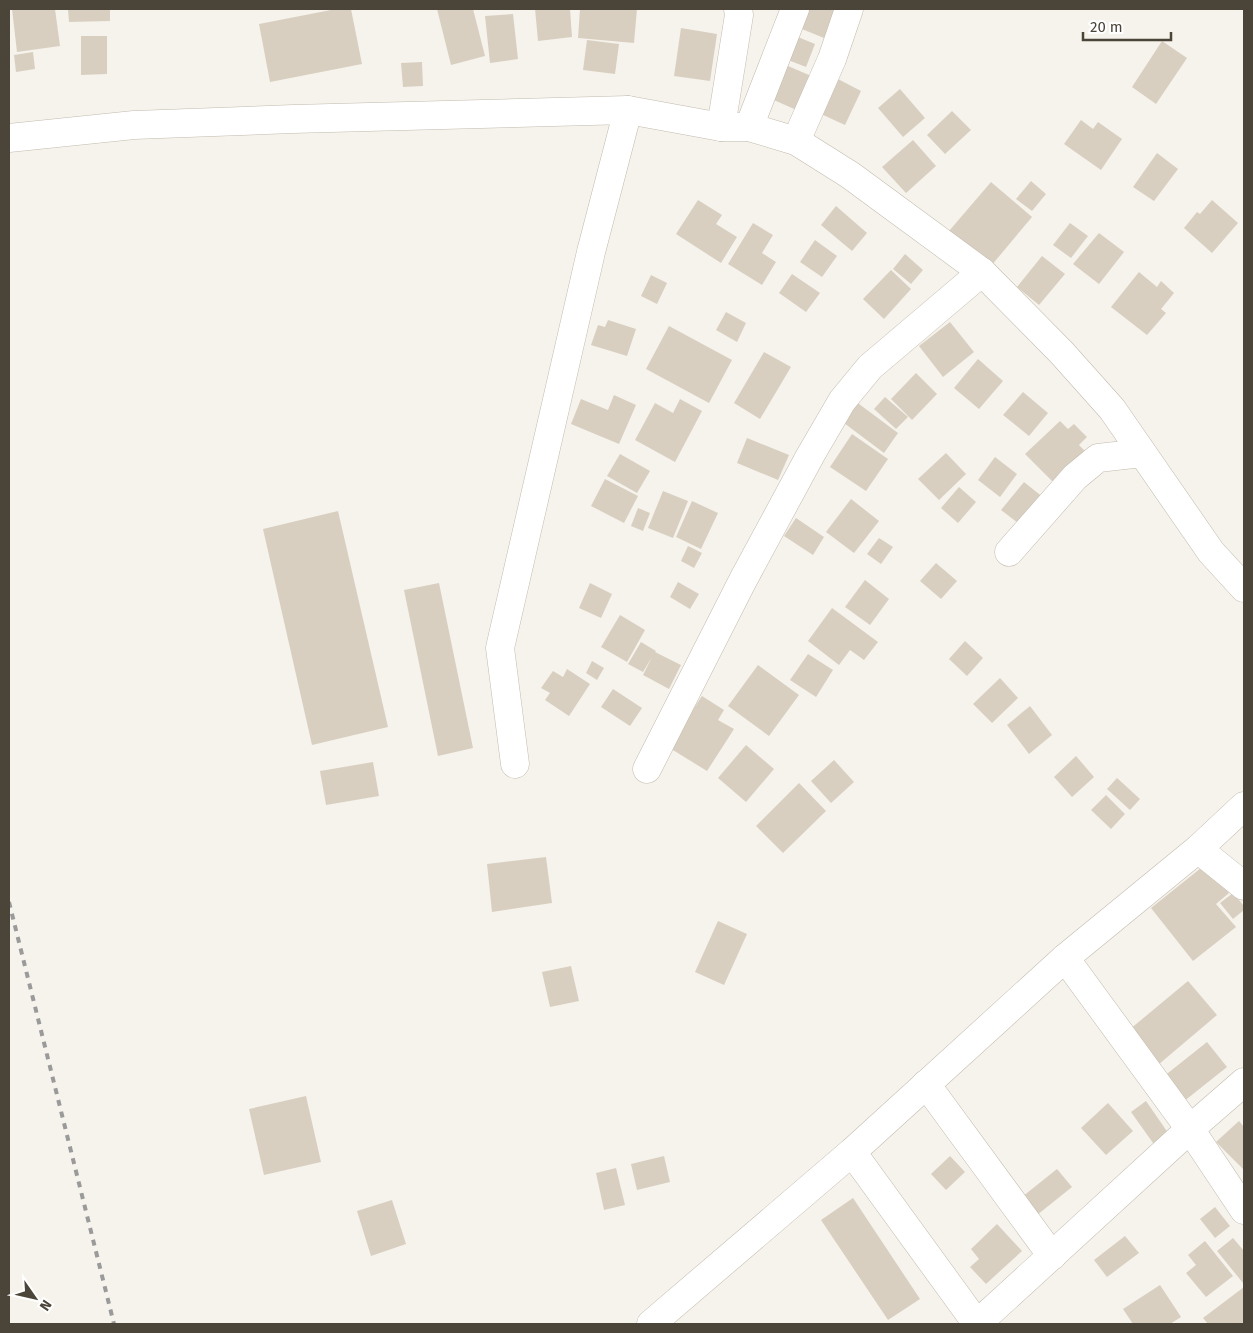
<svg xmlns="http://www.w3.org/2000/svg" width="1253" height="1333" font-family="'Fira Sans',sans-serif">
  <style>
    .building { fill: #d8cfc1 }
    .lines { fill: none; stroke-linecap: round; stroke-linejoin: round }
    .minor-casing { stroke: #c2bbae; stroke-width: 29 }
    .minor { stroke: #fff; stroke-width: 28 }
    .rail { stroke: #9a9a9a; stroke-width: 4; stroke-dasharray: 6 6; stroke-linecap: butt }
  </style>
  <rect width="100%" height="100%" fill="#f6f3ec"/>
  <g class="building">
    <path d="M12,9H55L60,46L17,52Z"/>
    <path d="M68,9H110V21L69,22Z"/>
    <path d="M336,9H351L362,64L270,82L259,24Z"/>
    <path d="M437,9H473L485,56L451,65Z"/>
    <path d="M535,9H570L572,37L538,41Z"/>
    <path d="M580,9H637L634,43L578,38Z"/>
    <path d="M804,9L835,10L824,38L797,27Z"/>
    <path d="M513,14L518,59L490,63L485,16Z"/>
    <path d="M681,28L717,34L710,81L674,76Z"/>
    <path d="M793,35L815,44L806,67L783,58Z"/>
    <path d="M81,36H107V74L81,75Z"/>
    <path d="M587,40L619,44L615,74L583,70Z"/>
    <path d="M1162,41L1187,58L1156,104L1132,87Z"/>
    <path d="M33,52L35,69L16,72L14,55Z"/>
    <path d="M422,62L423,86L403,87L401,63Z"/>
    <path d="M781,63L816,78L801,112L767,97Z"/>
    <path d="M838,79L861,91L845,125L821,114Z"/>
    <path d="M900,89L925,118L903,137L878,108Z"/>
    <path d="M952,111L971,130L945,154L927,135Z"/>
    <path d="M1081,120L1093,129L1098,122L1122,139L1101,170L1064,144Z"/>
    <path d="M913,140L936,166L906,193L882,167Z"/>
    <path d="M1157,153L1178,169L1154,201L1133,187Z"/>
    <path d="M1031,181L1046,194L1032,211L1016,199Z"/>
    <path d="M991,182L1032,217L991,266L949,231Z"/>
    <path d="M698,200L722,215L716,224L737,237L721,263L676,234Z"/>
    <path d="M1212,200L1238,223L1212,253L1184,228L1197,212L1200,214Z"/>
    <path d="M836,206L867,233L852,251L821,225Z"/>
    <path d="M753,223L773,235L762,253L776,262L762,285L728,264Z"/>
    <path d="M1070,223L1088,236L1071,258L1053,245Z"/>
    <path d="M1099,233L1124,252L1099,284L1073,264Z"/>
    <path d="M815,240L837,256L822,277L800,262Z"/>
    <path d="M905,254L923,270L911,284L893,269Z"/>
    <path d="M1042,256L1065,274L1039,305L1017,287Z"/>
    <path d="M891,270L911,289L884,319L863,299Z"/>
    <path d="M1139,272L1157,287L1161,281L1174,293L1161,309L1166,313L1147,335L1111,307Z"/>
    <path d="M792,274L820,293L806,312L779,293Z"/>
    <path d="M651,275L667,283L657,304L641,296Z"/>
    <path d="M726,312L746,323L737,342L716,330Z"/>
    <path d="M608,320L636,329L627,356L591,345L598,325L605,327Z"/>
    <path d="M950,322L974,352L943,377L919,346Z"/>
    <path d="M669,326L732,360L709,403L646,369Z"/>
    <path d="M764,352L791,367L760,419L734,403Z"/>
    <path d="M978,359L1003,381L979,409L954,388Z"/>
    <path d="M916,373L937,394L912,420L891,399Z"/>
    <path d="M1023,392L1048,413L1029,436L1003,415Z"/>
    <path d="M614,395L636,405L619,444L571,424L581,399L608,410Z"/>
    <path d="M885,397L908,417L896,429L874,409Z"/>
    <path d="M680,399L702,411L675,462L635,440L655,403L673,413Z"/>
    <path d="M855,401L898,433L884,453L840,420Z"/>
    <path d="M1060,421L1068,429L1074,424L1087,437L1079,445L1088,454L1056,485L1025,454Z"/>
    <path d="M852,434L888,459L866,491L830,467Z"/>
    <path d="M747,438L789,455L778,480L737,463Z"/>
    <path d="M946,453L966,474L939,500L918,479Z"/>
    <path d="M620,454L650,471L637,493L607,476Z"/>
    <path d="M995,457L1017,474L1000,497L978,480Z"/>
    <path d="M605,479L638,496L624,523L591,506Z"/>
    <path d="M1024,482L1044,498L1022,526L1001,510Z"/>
    <path d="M959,487L976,502L958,523L941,508Z"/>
    <path d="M663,491L688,501L673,538L648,528Z"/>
    <path d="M851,499L879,521L854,553L826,532Z"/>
    <path d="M692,501L718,513L701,549L676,537Z"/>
    <path d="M638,508L650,513L643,531L631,526Z"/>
    <path d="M338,511L388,727L312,745L263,529Z"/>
    <path d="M796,518L824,537L813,555L784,536Z"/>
    <path d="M879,538L893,547L881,564L867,554Z"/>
    <path d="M688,546L702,553L694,568L681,561Z"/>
    <path d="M936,563L957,581L941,599L920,581Z"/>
    <path d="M865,580L889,599L870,625L845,607Z"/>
    <path d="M678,582L699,594L690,609L670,597Z"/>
    <path d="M439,583L473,748L438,756L404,590Z"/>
    <path d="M590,583L612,594L601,618L579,608Z"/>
    <path d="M832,608L878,642L864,660L850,650L839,665L808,641Z"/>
    <path d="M620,615L645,630L627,662L601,647Z"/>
    <path d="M965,641L983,658L967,676L949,659Z"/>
    <path d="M641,642L656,651L655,652L681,665L669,689L643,675L652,657L643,672L628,664Z"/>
    <path d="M808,654L833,670L816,697L790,680Z"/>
    <path d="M592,661L604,668L597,680L586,673Z"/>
    <path d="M758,665L799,695L769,736L728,706Z"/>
    <path d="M567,669L590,684L569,716L545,700L550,693L541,688L553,671L563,677Z"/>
    <path d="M1000,678L1018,698L992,723L973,704Z"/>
    <path d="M613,689L642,708L630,726L601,707Z"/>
    <path d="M702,696L724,710L718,720L734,729L707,771L668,747Z"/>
    <path d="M1030,706L1052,735L1029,754L1007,725Z"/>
    <path d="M746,745L774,769L746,802L718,778Z"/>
    <path d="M1076,756L1094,777L1072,797L1054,777Z"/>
    <path d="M834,760L854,782L831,803L811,781Z"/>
    <path d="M373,762L379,796L326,805L320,771Z"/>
    <path d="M1117,778L1140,799L1130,810L1107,789Z"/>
    <path d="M799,783L826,811L783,853L756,826Z"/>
    <path d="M1106,795L1125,814L1111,829L1091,810Z"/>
    <path d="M546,857L552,903L492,912L487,864Z"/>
    <path d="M1206,864L1229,893L1216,904L1236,927L1193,961L1151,908Z"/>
    <path d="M1233,893L1244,906V910L1233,919L1220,903Z"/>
    <path d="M718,921L747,934L724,985L695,972Z"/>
    <path d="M571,966L579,1001L550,1007L542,972Z"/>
    <path d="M1188,981L1217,1015L1158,1065L1129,1030Z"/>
    <path d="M1207,1042L1227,1067L1183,1102L1163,1077Z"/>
    <path d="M306,1096L321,1162L264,1175L249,1109Z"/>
    <path d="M1146,1101L1173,1140L1158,1150L1131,1112Z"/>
    <path d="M1108,1103L1133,1131L1106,1155L1081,1128Z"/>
    <path d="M1239,1121L1244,1127V1168L1243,1169L1216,1142Z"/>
    <path d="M664,1156L670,1182L637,1190L631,1164Z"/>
    <path d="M950,1156L965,1172L946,1190L931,1174Z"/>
    <path d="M616,1168L625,1205L604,1210L596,1173Z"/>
    <path d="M1057,1169L1072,1187L1032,1219L1017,1201Z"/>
    <path d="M853,1198L920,1299L888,1320L821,1220Z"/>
    <path d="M392,1200L406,1244L371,1256L357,1211Z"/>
    <path d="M1215,1207L1230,1226L1215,1238L1200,1219Z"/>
    <path d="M997,1224L1022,1251L986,1284L970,1267L979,1259L971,1249Z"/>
    <path d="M1125,1236L1139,1253L1107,1277L1094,1260Z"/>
    <path d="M1233,1238L1244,1251V1281L1243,1283L1217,1251Z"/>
    <path d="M1205,1241L1233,1276L1206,1297L1186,1273L1196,1265L1188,1255Z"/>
    <path d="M1160,1285L1181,1317L1170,1324H1133L1123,1309Z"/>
    <path d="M1244,1287V1322L1241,1324H1208L1203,1318Z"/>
  </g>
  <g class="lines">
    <defs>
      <g id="minor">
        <path d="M721,127L739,15L738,9"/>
        <path d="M749,127L795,9"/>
        <path d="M9,138L134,125L293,119L628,110L721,127H749L796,141L850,175L982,272L1062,353L1112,409L1211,552L1244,588"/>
        <path d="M796,141L832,59L849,9"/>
        <path d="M1009,552L1075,477L1098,458L1142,453"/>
        <path d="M515,764L500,648L591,252L628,110"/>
        <path d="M647,769L743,580L810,456L842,401L870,367L982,272"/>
        <path d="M1198,849L1244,886"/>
        <path d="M1065,958L1190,1129L1244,1210"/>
        <path d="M926,1084L1052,1256"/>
        <path d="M852,1152L977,1324"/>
        <path d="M651,1324L852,1152L1065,958L1198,849L1244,806"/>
        <path d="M977,1324L1190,1129L1244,1082"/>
      </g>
    </defs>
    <use href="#minor" class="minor-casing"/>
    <use href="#minor" class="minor"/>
    <path class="rail" d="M9,902L114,1324"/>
  </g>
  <rect width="1253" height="1333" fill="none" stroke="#4b4439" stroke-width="20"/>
  <g transform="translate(35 1298) rotate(124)" stroke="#ffffff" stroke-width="4" paint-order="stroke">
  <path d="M0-4L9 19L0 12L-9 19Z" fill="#4b4439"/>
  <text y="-8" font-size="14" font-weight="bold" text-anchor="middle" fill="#4b4439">N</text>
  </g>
  <path d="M1083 32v8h88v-8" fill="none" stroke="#4b4439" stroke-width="2.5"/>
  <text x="1090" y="32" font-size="15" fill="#4b4439" stroke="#ffffff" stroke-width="4" paint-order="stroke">20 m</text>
</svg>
